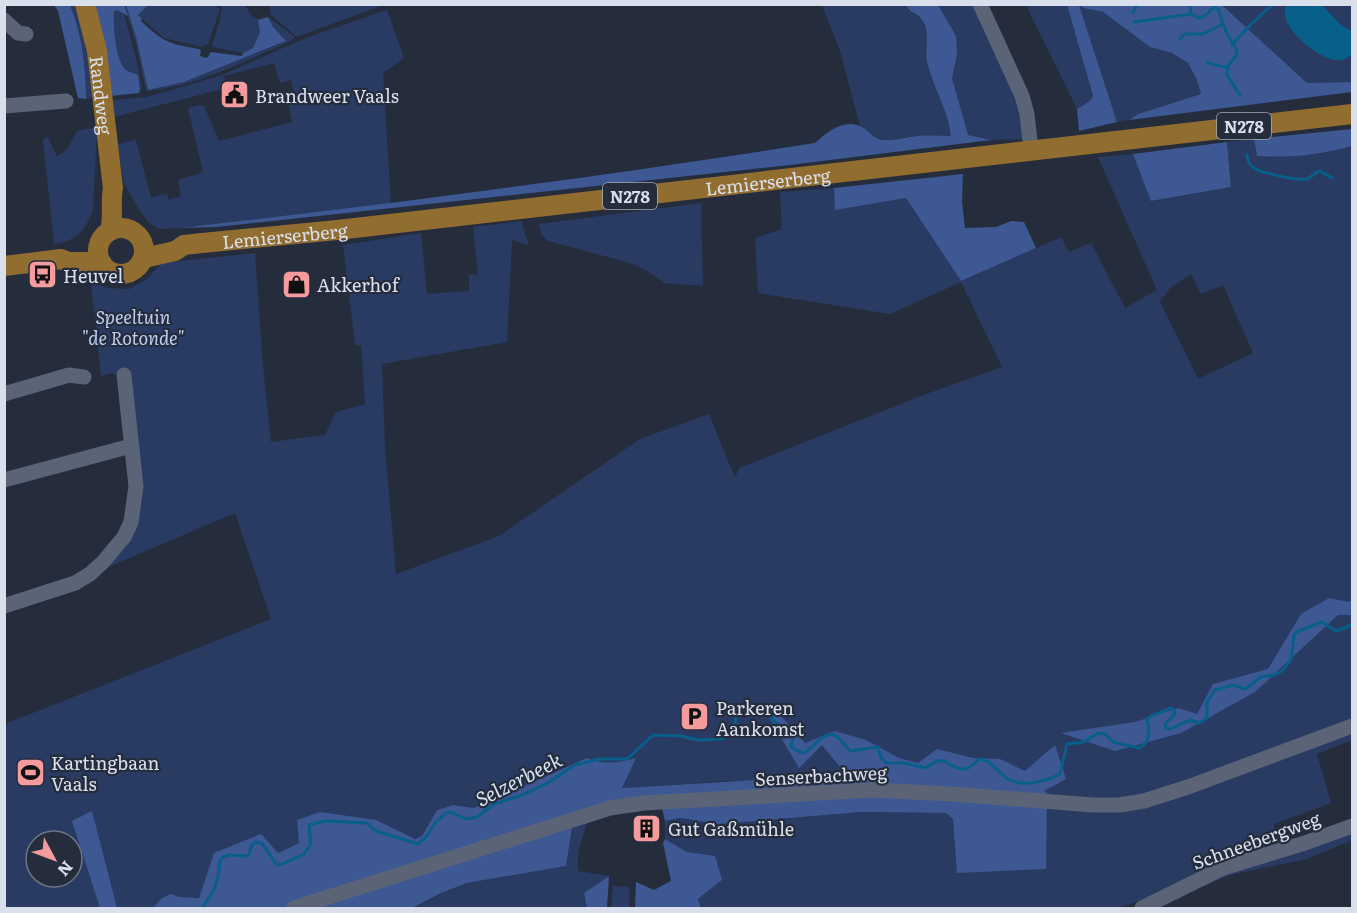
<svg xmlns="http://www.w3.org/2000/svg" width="1357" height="913" font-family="Literata,serif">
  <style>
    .green { fill: #293b63; fill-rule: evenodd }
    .forest { fill: #3d5893 }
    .water { fill: #075f8a }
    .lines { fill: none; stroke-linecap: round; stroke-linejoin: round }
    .stream { stroke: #075f8a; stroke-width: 3 }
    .minor { stroke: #5b6477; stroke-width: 15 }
    .major { stroke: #916d30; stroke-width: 20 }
    .labels { text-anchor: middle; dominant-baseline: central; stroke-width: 4.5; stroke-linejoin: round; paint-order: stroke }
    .shield { fill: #252d3d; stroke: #a4aab7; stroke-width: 1.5 }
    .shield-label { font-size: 16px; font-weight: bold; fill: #dae0eb }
    .poi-label { font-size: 18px; fill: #dae0eb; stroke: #252d3d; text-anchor: start }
    .street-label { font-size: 18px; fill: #dae0eb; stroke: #252d3d }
    .park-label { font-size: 18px; font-style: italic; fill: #bccdf0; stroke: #252d3d }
    .water-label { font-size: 20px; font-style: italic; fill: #d2e4f1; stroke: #252d3d }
  </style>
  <rect width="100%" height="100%" fill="#252d3d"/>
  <g class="green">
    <path d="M70,5H75C85,35 90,66 94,98L86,99C86,67 82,34 70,5Z"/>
    <path d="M124,5H126L136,37L148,90L184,82L285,42L273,27L268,17L295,37C287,44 275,48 266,52C229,69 189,87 148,91L146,90L136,44Z"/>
    <path d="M148,5H213L220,9L208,44L202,47L164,38L138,15Z"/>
    <path d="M222,5H245L252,16L259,20L260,32L253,48L243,53L213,47L212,45L220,20Z"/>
    <path d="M270,5V4L383,5L297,37L270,14Z"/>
    <path d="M822,5H906L908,10L921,18L929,38L933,78L947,116L952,136H918L884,140L876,139L860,126L840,51Z"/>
    <path d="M938,5H980L1022,119L1023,139L991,140L968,136L952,78L957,54Z"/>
    <path d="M1026,5H1067L1093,96L1090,101L1077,109Z"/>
    <path d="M1079,5L1103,12L1150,47L1172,53L1188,63L1197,80L1201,94L1138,114L1129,120L1117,122Z"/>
    <path d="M1222,5H1286L1285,10L1352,55V54V82L1307,83Z"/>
    <path d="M1322,5H1352V31L1341,25Z"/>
    <path d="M117,10L124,14L136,58L142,89L140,90L138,75C134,73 128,72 125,69C114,58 113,25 114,11Z"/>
    <path d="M387,10L404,58L383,73L391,204L181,228L159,229L149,223L140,211L124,184L117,144L136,140L151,198L167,193L169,200L181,196L178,180L203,172L188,108L199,105L204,106L219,141L292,122L288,102L295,100L291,80L280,83L274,63L224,76L226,88L114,117L112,100L147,97L222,75L308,37Z"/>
    <path d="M97,127L93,211C84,230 78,241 54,244L43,139L48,137L57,157L68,148L77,131Z"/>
    <path d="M1254,139L1257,156L1319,154L1352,146V740L1317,754L1331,803L1274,824L1280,844L1161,894L1117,908H701L698,899L722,880L687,852L665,839V821L680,818L691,820L861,812L946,813L1045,869L1047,793L728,781L621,788L635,758C618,763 604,765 587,758L474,808L453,805L437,810L422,836L414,839L375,820L299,843L278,853L199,898L179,897L171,895L162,898L153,908H102L80,846L100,908H5V724L271,619L235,513L106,568L131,529L129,387L113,373L101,376L90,275L99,285L109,288L129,289L146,280L162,263L255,253L263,366L271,442L325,435L336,412L365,404L361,345H355L343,245L421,233L427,294L469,291V275L478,274L473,227L521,221L529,246L512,240L507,342L382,364L385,447L396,574L499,536L640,439L709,414L735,478L739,468L929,393L1002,367L961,282L890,314L758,293L755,238L782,229L780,192L834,188L836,209L906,198L961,281L1061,237L1069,252L1091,243L1125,308L1157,290L1098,157L1133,154L1152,201L1231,187L1227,142ZM1191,274L1201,294L1223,285L1253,353L1198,379L1160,302L1170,288ZM36,841H72V877H36Z"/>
    <path d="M701,203L703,286L665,283L646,270L630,263L548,241L541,234L539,224Z"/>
    <path d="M572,823H587L578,852V871L609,876L584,893L587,908H412L441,893L467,883L565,866Z"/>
    <path d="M1352,829V840L1307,859L1230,875L1176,898L1188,887Z"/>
    <path d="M613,886L630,887L629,908H611Z"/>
  </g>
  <g class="forest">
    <path d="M54,5H70C82,34 86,67 86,99L78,98L58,11Z"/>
    <path d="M94,5H124L128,16L117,10L114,11C113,25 115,58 125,69C128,72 134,73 138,75L140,90L139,93L111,96Z"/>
    <path d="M126,5H148L138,15L142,19L141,21C163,42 169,44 199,49L201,51L200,56L207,58L211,52L242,56L243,53L253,48L260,32L258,20L268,17L273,27L286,41L184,82L148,90L136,37Z"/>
    <path d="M906,5H938L956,36L957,54L952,78L968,135L991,140L790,165L216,227L181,228C393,204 604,176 815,143C828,131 847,116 865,129C872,134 875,140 885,140C896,140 907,137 918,136C929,135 940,136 951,136C948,110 934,89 928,65C923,50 932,36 922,20C918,13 909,13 906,5Z"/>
    <path d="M1067,5H1079L1117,122L1079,131L1077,109L1090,101L1093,96Z"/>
    <path d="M1080,5H1222L1307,83L1352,82V92L1129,120L1138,114L1201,94L1197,80L1188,63L1172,53L1150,47L1103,12L1084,8Z"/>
    <path d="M1352,129V146C1321,155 1290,158 1257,156L1254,139Z"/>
    <path d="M1227,142L1231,187L1151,201L1133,154Z"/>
    <path d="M963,174L962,202L965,228L996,227L1011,221L1024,222L1036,248L961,281L906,198L835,210L834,188Z"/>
    <path d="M1329,598L1349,602L1352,599V615H1338L1255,692L1181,733L1115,751L1061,733L1135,722L1178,708L1197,714L1213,684L1268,669L1301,614Z"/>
    <path d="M763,707L781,716L805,743L835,731L866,740L899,758L918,763L937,749L973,758L1000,759L1025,771L1055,745L1066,779L1044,791L1047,793L1046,869L957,873L953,819L946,813L861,812L719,824L680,818L665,821L660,799L574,813L566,866L467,883L441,893L412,908H153L162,898L171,894L179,897L199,898L214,853L261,834L278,853L299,843L297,820L320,812L376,820L415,839L422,836L437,810L453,805L474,808L587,758C604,765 618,763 636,758L622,788L805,777L849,778L822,745L799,768Z"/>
    <path d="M92,811L117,908H100L72,821Z"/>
    <path d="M665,839L687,852L715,856L722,880L698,899L701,908H635L636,882L654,890L671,881L663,843Z"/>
    <path d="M609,876L607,908H587L584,893Z"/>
  </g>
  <path class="water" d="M1286,5H1322L1341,25L1352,31V54C1349,56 1345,60 1340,60C1323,62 1290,35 1286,19C1284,14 1285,9 1286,5Z"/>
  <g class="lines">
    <g class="stream">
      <path d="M1190,4L1191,14L1199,18L1206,15L1214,7L1218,9L1227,34L1237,50L1236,56L1228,66L1227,75L1240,95"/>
      <path d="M1133,13L1137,4"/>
      <path d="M1134,22L1191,14"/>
      <path d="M1180,39L1185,34H1203L1223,24"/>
      <path d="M1232,45L1249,26L1273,4"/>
      <path d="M1207,62C1214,66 1220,65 1228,68"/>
      <path d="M1247,155C1248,160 1249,165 1254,168C1261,173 1299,181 1307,179C1311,177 1315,173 1320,171L1332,178"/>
      <path d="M202,908L214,890L218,877L220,861L223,857L229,855L248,856L252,845L255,842L262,843L276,864L280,865L304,854L311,844L309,825L325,821L367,823L376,831L418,844L427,836L435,823L446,813L450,812L466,819L477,817L494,804L522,795L548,783L575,765L600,759H627L653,735L681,736L698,740L722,739L730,734L735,728L736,711L751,703L767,712L776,723L792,732L793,738L791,747L800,752L805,753L823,737L831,734L838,737L850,751L878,747L881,758L887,763H904L926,768C947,751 946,768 963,769C970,770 974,762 980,759C992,761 995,769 1004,776C1018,789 1045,782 1060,774L1067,744L1084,742L1098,733L1105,734L1113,742L1139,748C1151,742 1150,731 1147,719C1151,714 1163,713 1170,708L1173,709L1175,714L1165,724L1166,728L1170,729L1190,720L1199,723L1207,718V702L1215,690L1233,685L1245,689L1261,677L1274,675L1282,671L1291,660L1294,636L1296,632L1322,622L1336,631L1352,625"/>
    </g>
    <g class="minor">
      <path d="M980,4L1022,96L1027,114L1031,150"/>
      <path d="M4,20L18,33L26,34"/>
      <path d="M4,106L66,101"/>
      <path d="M4,394L69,375L84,377"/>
      <path d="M4,480L131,446"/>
      <path d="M4,606L75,583L90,574L103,562L124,537L131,522L136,486L124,375"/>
      <path d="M294,908L610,808L644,803L872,790L952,794L1093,805H1119L1144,801L1188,787L1352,726"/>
      <path d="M1142,908L1223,868L1305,843L1352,826"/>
    </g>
    <g class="major">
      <path id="s1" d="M85,4L97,51L113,188C110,202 114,217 110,231"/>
      <circle cx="121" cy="251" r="23"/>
      <path id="s2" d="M144,258L175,251L184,245L202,243L337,230L1352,114"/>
      <path d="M4,266L61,259L68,262H101"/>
    </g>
  </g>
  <defs>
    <symbol id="civic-square" viewBox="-11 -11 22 22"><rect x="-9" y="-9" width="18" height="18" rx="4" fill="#f59b9d" stroke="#252d3d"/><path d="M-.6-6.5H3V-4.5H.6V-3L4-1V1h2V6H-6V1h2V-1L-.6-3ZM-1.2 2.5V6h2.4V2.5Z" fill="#111"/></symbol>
    <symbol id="bus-square" viewBox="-11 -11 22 22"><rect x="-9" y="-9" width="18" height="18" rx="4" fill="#f59b9d" stroke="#252d3d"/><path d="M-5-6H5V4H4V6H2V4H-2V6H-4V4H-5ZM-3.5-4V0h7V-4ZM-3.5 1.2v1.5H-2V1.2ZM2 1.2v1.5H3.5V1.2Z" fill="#111"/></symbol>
    <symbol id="shop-square" viewBox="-11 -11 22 22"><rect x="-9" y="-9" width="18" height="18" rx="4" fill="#f59b9d" stroke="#252d3d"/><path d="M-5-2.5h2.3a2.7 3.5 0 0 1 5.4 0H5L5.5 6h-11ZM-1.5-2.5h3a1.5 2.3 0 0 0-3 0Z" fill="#111"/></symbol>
    <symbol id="parking-square" viewBox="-11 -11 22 22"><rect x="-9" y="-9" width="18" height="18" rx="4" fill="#f59b9d" stroke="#252d3d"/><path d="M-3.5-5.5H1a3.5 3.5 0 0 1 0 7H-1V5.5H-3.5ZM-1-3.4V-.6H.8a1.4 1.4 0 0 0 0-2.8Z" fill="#111"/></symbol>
    <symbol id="stadium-square" viewBox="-11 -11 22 22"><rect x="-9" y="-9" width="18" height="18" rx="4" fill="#f59b9d" stroke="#252d3d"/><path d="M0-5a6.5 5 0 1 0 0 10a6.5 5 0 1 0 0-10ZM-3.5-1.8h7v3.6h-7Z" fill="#111"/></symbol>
    <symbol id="building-square" viewBox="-11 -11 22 22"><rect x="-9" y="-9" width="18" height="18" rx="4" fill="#f59b9d" stroke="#252d3d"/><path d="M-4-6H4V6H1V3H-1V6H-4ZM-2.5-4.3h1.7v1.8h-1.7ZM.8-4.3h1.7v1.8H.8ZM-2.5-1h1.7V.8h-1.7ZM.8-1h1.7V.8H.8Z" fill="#111"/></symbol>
  </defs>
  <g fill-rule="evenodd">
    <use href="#civic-square" x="218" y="78" width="33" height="33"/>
    <use href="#bus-square" x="26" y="258" width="33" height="33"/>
    <use href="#shop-square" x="280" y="268" width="33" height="33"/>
    <use href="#parking-square" x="678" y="700" width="33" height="33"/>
    <use href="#stadium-square" x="14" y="756" width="33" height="33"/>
    <use href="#building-square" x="630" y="812" width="33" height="33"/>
  </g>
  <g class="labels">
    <g class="shield">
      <rect x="1217" y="113" width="54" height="26" rx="4.5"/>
      <rect x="603" y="183" width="54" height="26" rx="4.5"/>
    </g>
    <g class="shield-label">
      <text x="1244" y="126">N278</text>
      <text x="630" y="196">N278</text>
    </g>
    <g class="poi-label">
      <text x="255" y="95">Brandweer Vaals</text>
      <text x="63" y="275">Heuvel</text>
      <text x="317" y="284">Akkerhof</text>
      <text x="716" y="707">Parkeren<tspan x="716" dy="21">Aankomst</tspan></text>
      <text x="51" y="762">Kartingbaan<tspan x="51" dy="21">Vaals</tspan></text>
      <text x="668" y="828">Gut Gaßmühle</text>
    </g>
    <g class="street-label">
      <text stroke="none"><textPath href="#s1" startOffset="93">Randweg</textPath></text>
      <text stroke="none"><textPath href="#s2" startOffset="630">Lemierserberg</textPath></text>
      <text stroke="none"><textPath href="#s2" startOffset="144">Lemierserberg</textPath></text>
      <text transform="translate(821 775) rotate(-3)">Senserbachweg</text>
      <text transform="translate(1256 840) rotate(-20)">Schneebergweg</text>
    </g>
    <g class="park-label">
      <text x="133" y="316">Speeltuin<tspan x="133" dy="21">"de Rotonde"</tspan></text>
    </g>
    <g class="water-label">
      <text transform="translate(518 778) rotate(-27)">Selzerbeek</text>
    </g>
  </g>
  <rect width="1357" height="913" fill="none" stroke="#dae0eb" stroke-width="12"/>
  <g transform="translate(54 859) rotate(131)"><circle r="28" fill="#252d3d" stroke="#6d7583" stroke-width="1.5"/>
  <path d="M0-4.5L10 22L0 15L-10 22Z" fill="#f59b9d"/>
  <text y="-9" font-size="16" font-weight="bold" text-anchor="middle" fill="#dae0eb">N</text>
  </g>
</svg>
